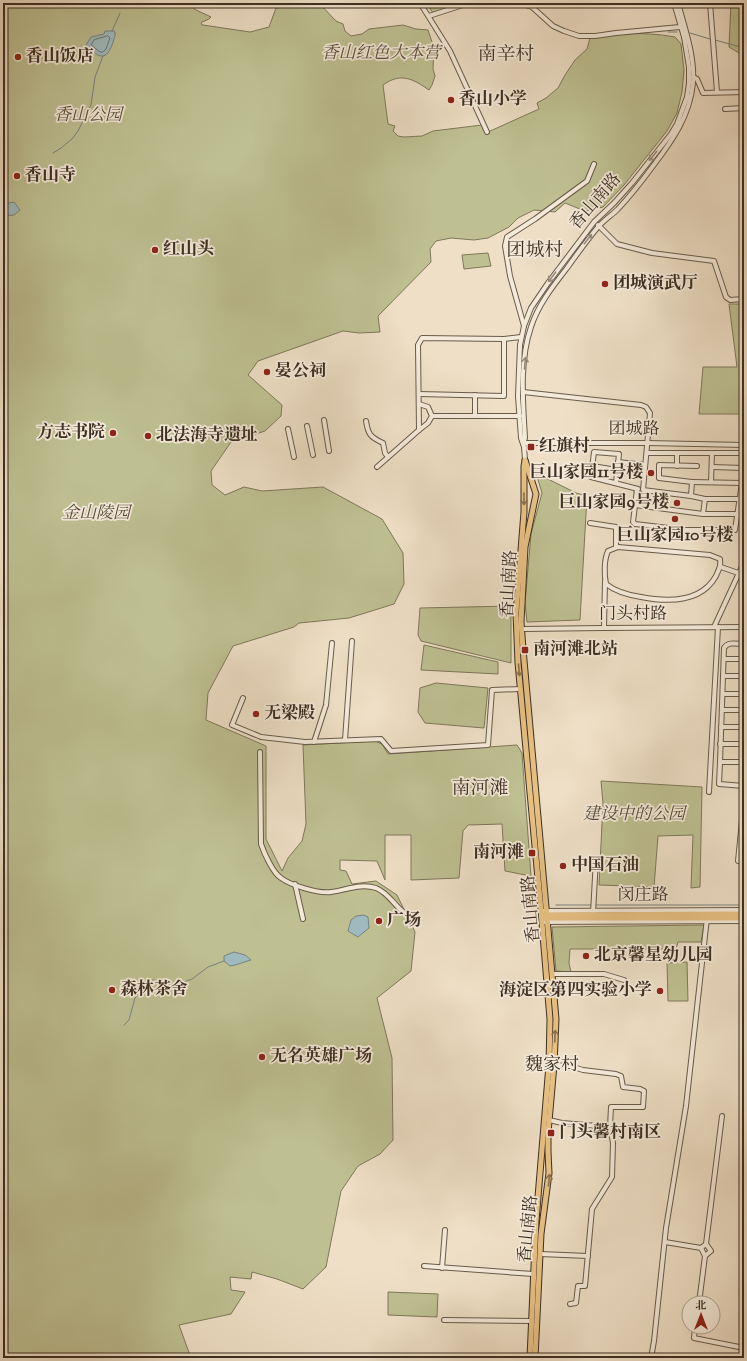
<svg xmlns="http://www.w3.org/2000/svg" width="747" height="1361" font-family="'Sorts Mill Goudy','Noto Serif SC',serif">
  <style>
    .green { fill: #bec092; stroke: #7e785a }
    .water { fill: #9fbabf; stroke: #788280 }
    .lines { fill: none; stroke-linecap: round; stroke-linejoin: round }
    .shore { stroke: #6e7470; stroke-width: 1 }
    .stream { stroke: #788280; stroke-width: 1 }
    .minor-casing { stroke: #695b4b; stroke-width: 6 }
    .major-casing { stroke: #3d2f22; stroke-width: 7 }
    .minor { stroke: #f4eada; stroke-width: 4 }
    .major { stroke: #e7c083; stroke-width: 5 }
    .oneway { stroke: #988c7e }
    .oneway2 { stroke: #8a704e }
    .poi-dot { fill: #8f2418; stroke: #f4eada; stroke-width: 1.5 }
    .labels { text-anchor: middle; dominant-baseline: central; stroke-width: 3.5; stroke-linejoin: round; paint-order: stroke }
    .park-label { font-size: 17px; font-style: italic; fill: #574c38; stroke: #f4eada }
    .poi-label { font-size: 17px; font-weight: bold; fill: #3d2f22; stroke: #f4eada; text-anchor: start }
    .street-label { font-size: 17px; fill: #3d2f22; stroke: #f4eada }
    .neighbourhood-label { font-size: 18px; fill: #3d2f22; stroke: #f4eada }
    .quarter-label { font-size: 19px; fill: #3d2f22; stroke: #f4eada }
  </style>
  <rect width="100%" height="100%" fill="#eedfc6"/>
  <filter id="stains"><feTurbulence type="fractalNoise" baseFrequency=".005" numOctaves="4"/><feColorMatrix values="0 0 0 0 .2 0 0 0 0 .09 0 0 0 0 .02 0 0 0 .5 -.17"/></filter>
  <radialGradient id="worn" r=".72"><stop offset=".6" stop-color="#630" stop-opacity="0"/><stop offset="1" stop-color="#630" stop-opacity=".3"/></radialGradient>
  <g class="green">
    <path d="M3,3H197L194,9L211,17L209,19L202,22L201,24L203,25L250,32L269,27L276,8L307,3H319L336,21L343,24L345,31L351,36L362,34L369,29L403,25L416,29L428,30L434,48L433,69L435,76L432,85L429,90C413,79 401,72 383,85L388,124L395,126L393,131L398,136L404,137L422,136L433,131L482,125L486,126L488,132L539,109L537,103L546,98L558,88L565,75L575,60L587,49L590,38C602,38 613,34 625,34C642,33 658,34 675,37L681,44L684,70L682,92L677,113L667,131L624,185L603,207L585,211L565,203L555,212L534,210L518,218L509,227L488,238L474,240L451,238L436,241L430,249L431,262L378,316L380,332L359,333L343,331L258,361L248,375L282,405L281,416L265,431L231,442L211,471L212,485L225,495L244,487L262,491L323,487L382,519L403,553L404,584L394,604L349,618L299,623L294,627L233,646L208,693L206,720L266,746V839L282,871L288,858L302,841L306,824L303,745L375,741L382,744L388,754L517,745L522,753L531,876L505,871L502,824L468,825L463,831L459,878L411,880V835H385V880L377,861L340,860V870L346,871L352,884L376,881L397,895L415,932L411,971L377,998L392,1058L393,1140L380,1154L358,1166L341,1191L326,1267L303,1289L277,1279L252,1272L251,1279L230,1277L231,1290L245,1292L231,1314L179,1325L191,1358H3Z"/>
    <path d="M426,3H465L433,13Z"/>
    <path d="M731,3H744V56L729,47Z"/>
    <path d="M488,253L491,266L464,269L462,255Z"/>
    <path d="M729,304H744V414H699L703,367H737Z"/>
    <path d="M536,473L576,493L587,496L580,620L527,622L525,603L531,534L542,493Z"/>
    <path d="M511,606V663L421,641L418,635L420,608Z"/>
    <path d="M424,645L498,662V674L421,670Z"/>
    <path d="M436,683L488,688L484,728L425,723L418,712L420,688Z"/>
    <path d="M601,781L702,787L700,887L691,888L693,835L658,836L654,887L599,885L603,803Z"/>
    <path d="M704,925L701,942H678L676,949H570L569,963L571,972L556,971L552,927Z"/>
    <path d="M687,962L688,1001H668L667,963Z"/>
    <path d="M388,1292L438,1294L437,1317L388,1315Z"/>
  </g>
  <g class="water">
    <path d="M105,31H114L115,33V36C112,45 108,62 96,54C91,51 88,50 86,45L91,37L104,34Z"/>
    <path d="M14,202L20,210L14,215L3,216L4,204Z"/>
    <path d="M364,915L368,917L369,928L358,937L348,931L351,920L356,916Z"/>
    <path d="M234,952L245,955L251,960C243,962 238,965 230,966L224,961V956Z"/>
  </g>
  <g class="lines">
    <path class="shore" d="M108,36L110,38L106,49L103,52H100L91,45L94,40Z"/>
    <g class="stream">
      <path d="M112,31L120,13"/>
      <path d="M668,32H677"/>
      <path d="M690,33L710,39"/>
      <path d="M715,40L737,46L744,49"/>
      <path d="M53,153L61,148L72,139L78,131L91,105L95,77L103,56"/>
      <path d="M556,905H592"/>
      <path d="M595,905H744"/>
      <path d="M124,1025L129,1020L135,998L148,979L176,985L192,979L208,967L224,961"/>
    </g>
    <defs>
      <g id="minor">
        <path d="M420,3L450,51L487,132"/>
        <path d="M519,3L532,7L553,26L564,31L579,36H595L616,33L680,27"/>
        <path d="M710,3L717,92"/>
        <path d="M429,16L469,3"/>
        <path d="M693,77L697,79L703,93L744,92"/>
        <path d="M725,109L744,108"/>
        <path d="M598,225L617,244L652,253L714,261L726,297L730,300L744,299"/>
        <path d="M524,326L510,276L505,246L507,237L535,219L587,181L594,164"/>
        <path d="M523,392L641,405L646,407L650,413L643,490L691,496L692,482L659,478V465L697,466"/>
        <path d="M419,394L504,396V339"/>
        <path d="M419,404L428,407L432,416L428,423L419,430"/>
        <path d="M432,416H520"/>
        <path d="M475,416V395"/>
        <path d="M324,420L329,451"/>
        <path d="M366,421C368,434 370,437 383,443L385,453L388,457"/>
        <path d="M307,426L313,455"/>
        <path d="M288,429L294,457"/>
        <path d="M523,443L525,438C523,402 519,362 531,327C538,305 553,286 567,268C577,254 587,240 598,227C604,220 612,215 618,209C631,195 642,181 653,166C672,141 690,116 693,83C695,56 685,29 678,3"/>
        <path d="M523,443H647L744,445"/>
        <path d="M647,453H712"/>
        <path d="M525,460L524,447L521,438L518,396L520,345L524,326L531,308L548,283L594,222L614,203L632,183L671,134L677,124L687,97L689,83V67L684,37L674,3"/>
        <path d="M618,462L645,465"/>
        <path d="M592,466L617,470"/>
        <path d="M677,466V453"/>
        <path d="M377,467L419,430L418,345L422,338L504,339L521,337"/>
        <path d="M712,467L743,468"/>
        <path d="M617,472L644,475"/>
        <path d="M692,482L742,483L744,453H712L711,482"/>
        <path d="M616,483L619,454L594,452L591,477L638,489"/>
        <path d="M637,489L633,522L635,524L685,530H735L742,483"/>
        <path d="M691,496L705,499H740"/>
        <path d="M635,505L703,514H738"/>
        <path d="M703,514L705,499"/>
        <path d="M590,523L616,527V547"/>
        <path d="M618,547L710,555L720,559C721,566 719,569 716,576C701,603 667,602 641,597C628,595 616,592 606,584C604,574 604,560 608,551Z"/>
        <path d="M721,567L744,575"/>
        <path d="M714,627L744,562"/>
        <path d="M604,628L605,581"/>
        <path d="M522,629L604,628L744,627"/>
        <path d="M744,644C738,644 728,641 724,648L720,762H744"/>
        <path d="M724,659H744"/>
        <path d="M723,676H744"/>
        <path d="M723,694H744"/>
        <path d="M243,698L232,725L261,737L305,742L381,739L391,751L488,745L492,690L520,689"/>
        <path d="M722,710H744"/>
        <path d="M721,727H744"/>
        <path d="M345,740L352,641"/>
        <path d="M314,742L326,705L332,643"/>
        <path d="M720,744H744"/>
        <path d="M260,752L261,844C264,853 273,873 281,878C290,885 319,894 331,892C346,890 361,883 376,888C389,893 395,907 406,914"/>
        <path d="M720,762L719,784L744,786"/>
        <path d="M709,792L718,627"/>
        <path d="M744,800L738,861L744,862"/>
        <path d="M295,884L303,919"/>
        <path d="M544,911L744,910"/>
        <path d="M593,913L596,859"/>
        <path d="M545,922L744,921"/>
        <path d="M552,974H604L624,980"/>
        <path d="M551,1065L570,1066L583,1070L616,1074L621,1076L623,1087L640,1089L644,1091L643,1107H611L610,1127L613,1143L612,1177L592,1209L585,1286H578L576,1303L570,1304"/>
        <path d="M549,1120L562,1123L610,1127"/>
        <path d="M665,1242L701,1248L706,1244L711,1251L705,1256L701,1248"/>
        <path d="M706,1244L722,1116"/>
        <path d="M540,1254L588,1256"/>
        <path d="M424,1266L533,1274"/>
        <path d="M442,1268L445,1230"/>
        <path d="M699,1303L705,1256"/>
        <path d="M444,1320L531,1321"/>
        <path d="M695,1327L694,1338L744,1348"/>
        <path d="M651,1358L654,1341L666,1228L686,1106L707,918"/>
      </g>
      <g id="major">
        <path d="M525,460L536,494L525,547L521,622L523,649L556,1019L554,1065L548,1133V1152L549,1173L541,1234L535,1358"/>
        <path d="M525,461L524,466V512L516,613L518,663L541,911L550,1019L549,1065L536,1221L530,1358"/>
        <path d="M545,915L744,914"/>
        <path d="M545,918H744"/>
      </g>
    </defs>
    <use href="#minor" class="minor-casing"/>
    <use href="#major" class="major-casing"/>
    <use href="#minor" class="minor"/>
    <use href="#major" class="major"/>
  </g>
  <defs><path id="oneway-shaft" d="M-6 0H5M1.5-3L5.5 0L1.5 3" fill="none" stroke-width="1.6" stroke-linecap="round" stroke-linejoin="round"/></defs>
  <g class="oneway">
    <use href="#oneway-shaft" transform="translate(653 156) rotate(129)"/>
    <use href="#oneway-shaft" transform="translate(588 239) rotate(-52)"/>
    <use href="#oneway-shaft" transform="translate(552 277) rotate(127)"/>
    <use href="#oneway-shaft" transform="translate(525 363) rotate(-85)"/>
  </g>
  <g class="oneway2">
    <use href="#oneway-shaft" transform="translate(524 499) rotate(89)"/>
    <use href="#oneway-shaft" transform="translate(519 670) rotate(85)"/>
    <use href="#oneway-shaft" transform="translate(555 1036) rotate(-88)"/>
    <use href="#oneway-shaft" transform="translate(549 1180) rotate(-84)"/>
  </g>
  <g class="poi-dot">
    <circle cx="18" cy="57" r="4"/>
    <circle cx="451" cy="100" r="4"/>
    <circle cx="17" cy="176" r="4"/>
    <circle cx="155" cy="250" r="4"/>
    <circle cx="605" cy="284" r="4"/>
    <circle cx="267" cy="372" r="4"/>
    <circle cx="113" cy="433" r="4"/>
    <circle cx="148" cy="436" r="4"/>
    <rect x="527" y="443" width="8" height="8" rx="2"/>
    <circle cx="651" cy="473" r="4"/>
    <circle cx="677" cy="503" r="4"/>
    <circle cx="675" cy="519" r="4"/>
    <rect x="521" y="646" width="8" height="8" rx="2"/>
    <circle cx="256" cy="714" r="4"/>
    <rect x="528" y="849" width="8" height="8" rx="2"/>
    <circle cx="563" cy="866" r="4"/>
    <circle cx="379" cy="921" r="4"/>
    <circle cx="586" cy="956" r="4"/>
    <circle cx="112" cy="990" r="4"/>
    <circle cx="660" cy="991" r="4"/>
    <circle cx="262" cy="1057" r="4"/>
    <rect x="547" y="1129" width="8" height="8" rx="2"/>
  </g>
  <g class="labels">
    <g class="park-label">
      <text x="381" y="54">香山红色大本营</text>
      <text x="88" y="116">香山公园</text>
      <text x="96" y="514">金山陵园</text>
      <text x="634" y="815">建设中的公园</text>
    </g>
    <g class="poi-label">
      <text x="26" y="57">香山饭店</text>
      <text x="459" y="100">香山小学</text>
      <text x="25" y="176">香山寺</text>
      <text x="163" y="250">红山头</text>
      <text x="613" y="284">团城演武厅</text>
      <text x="275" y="372">晏公祠</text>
      <text x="105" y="433" text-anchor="end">方志书院</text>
      <text x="156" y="436">北法海寺遗址</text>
      <text x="539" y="447">红旗村</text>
      <text x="643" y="473" text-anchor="end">巨山家园11号楼</text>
      <text x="669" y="503" text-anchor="end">巨山家园9号楼</text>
      <text x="675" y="536" text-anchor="middle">巨山家园10号楼</text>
      <text x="533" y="650">南河滩北站</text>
      <text x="264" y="714">无梁殿</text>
      <text x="524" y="853" text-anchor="end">南河滩</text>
      <text x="571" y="866">中国石油</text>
      <text x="387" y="921">广场</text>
      <text x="594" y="956">北京馨星幼儿园</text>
      <text x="120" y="990">森林茶舍</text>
      <text x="652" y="991" text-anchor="end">海淀区第四实验小学</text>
      <text x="270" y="1057">无名英雄广场</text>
      <text x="559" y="1133">门头馨村南区</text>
    </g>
    <g class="street-label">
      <text transform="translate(596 202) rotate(-49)">香山南路</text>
      <text x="634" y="430">团城路</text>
      <text transform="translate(510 584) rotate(-87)">香山南路</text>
      <text x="633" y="615">门头村路</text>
      <text x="643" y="896">闵庄路</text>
      <text transform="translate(532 909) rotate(-95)">香山南路</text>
      <text transform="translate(529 1229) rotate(-84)">香山南路</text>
    </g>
    <g class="neighbourhood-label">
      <text x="552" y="1066">魏家村</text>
    </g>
    <g class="quarter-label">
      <text x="506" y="55">南辛村</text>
      <text x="535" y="251">团城村</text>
      <text x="480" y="789">南河滩</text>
    </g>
  </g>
  <rect width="747" height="1361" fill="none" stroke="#eedfc6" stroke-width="16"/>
  <rect x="4" y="4" width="739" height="1353" fill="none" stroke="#3d2f22" stroke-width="2"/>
  <rect x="8" y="8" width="731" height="1345" fill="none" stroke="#3d2f22"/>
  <g transform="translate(701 1315)"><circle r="19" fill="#f4eada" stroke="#ab9f90"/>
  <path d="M0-3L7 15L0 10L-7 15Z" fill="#8f2418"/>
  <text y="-6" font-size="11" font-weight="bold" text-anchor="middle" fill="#3d2f22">北</text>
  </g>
  <rect width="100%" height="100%" filter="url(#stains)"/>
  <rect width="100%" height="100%" fill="url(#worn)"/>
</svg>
